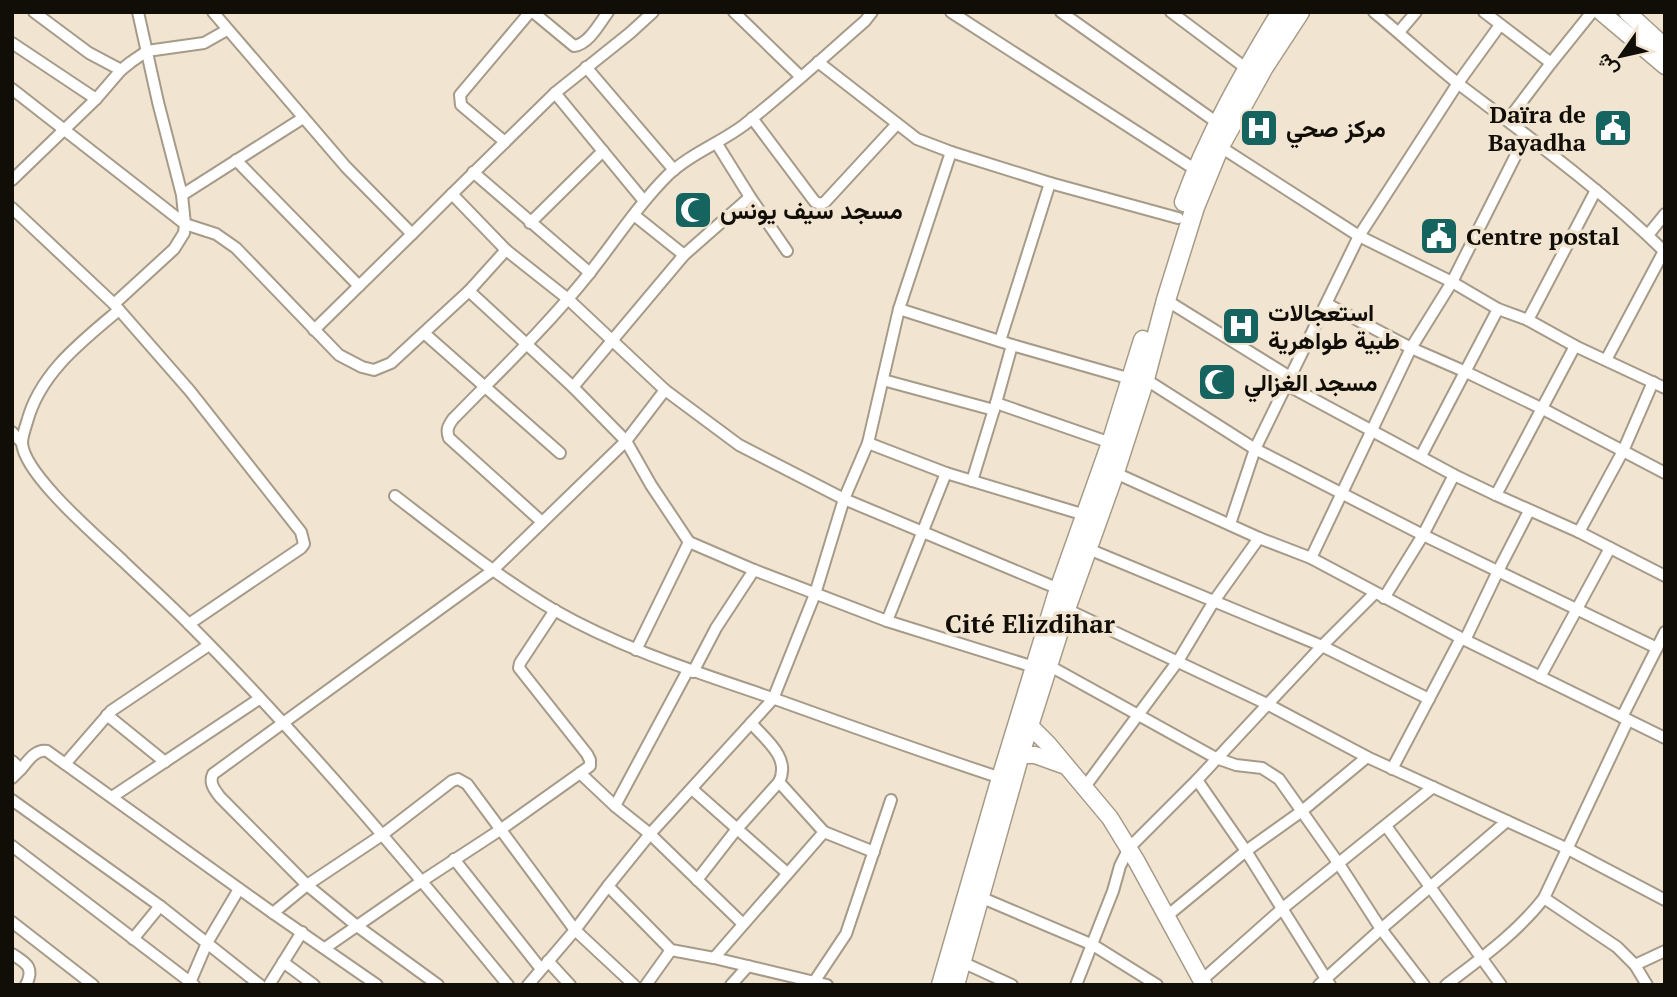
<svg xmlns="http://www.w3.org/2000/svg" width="1677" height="997" font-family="'PT Serif',Vazirmatn,serif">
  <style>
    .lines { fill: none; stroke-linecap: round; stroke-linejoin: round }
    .street-casing { stroke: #a69b89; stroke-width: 14 }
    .secondary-casing { stroke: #a69b89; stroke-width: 19 }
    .primary-casing { stroke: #a69b89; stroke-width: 21 }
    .street { stroke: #fff; stroke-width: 10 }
    .secondary { stroke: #fff; stroke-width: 16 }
    .primary { stroke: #fff; stroke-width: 18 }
    .labels { text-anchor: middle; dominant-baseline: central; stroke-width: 7; stroke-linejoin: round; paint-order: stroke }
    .poi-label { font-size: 24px; font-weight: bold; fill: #110d07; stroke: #f1e5d2; text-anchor: start }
    .neighbourhood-label { font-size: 26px; font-weight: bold; fill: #110d07; stroke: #f1e5d2 }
  </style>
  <rect width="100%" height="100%" fill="#f1e5d2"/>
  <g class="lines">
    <defs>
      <g id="street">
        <path d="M34,12L89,53L121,70"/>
        <path d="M213,12L346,167L412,234L452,194L506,250L568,299L665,390L739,445L844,499L1059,589"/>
        <path d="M533,12L574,46C589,44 599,24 608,12"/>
        <path d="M734,12L801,77"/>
        <path d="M951,12L1196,170"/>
        <path d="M1061,12L1219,124"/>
        <path d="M1171,12L1247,69"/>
        <path d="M1374,12C1403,36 1431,62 1460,85C1530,138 1602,190 1665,252"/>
        <path d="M1484,12L1551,63"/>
        <path d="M1399,32L1416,12"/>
        <path d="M12,43L96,99"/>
        <path d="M818,62L917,139L951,152L1050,183L1178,218"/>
        <path d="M586,67L674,170"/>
        <path d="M12,89L185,224L216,234L236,248L339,355L362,367L374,370L391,363L469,291L506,250"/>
        <path d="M555,93L644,201"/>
        <path d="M752,118L815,202L821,204L825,202L897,124"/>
        <path d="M1508,120L1551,63L1592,12"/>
        <path d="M505,142L461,105L460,95L530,12"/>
        <path d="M717,144L750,197L787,251"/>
        <path d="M1216,144L1359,236L1452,282L1498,309L1528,320L1575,346L1665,388"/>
        <path d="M236,160L359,286"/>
        <path d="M473,172L590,273"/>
        <path d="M12,180L96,99L121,70L131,62L147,51L204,43L227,30"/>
        <path d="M452,194L555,93L630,33L653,12"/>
        <path d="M182,195L303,118"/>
        <path d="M12,208L114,304L190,391L301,532L304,544L301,548L189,624"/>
        <path d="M634,215L684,255"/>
        <path d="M530,223L603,151"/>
        <path d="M1648,235L1665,214"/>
        <path d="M1166,300L1290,377"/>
        <path d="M114,304L174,249L184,233L185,224L182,195L158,102L138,12"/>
        <path d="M1327,304L1411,348L1466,372L1543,409L1665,473"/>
        <path d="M899,309L1012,345L1131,379"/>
        <path d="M119,310C81,342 40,373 27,422C25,428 22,437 22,443C24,475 100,539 124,562C146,583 168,603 189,624C302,738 406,861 508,985"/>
        <path d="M1528,320L1596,190"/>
        <path d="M314,330L412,234"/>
        <path d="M424,333L560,453"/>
        <path d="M1000,341L1050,183"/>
        <path d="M1606,360L1664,251"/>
        <path d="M1145,379L1255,449L1423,535L1657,648"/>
        <path d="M883,380L994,410"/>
        <path d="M1287,385L1454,475L1496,495L1579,532L1665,576"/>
        <path d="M573,387L684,255L750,197"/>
        <path d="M665,390L626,441L651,485L689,542L754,570L887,621L1034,667"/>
        <path d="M996,403L1111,443"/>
        <path d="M12,432L22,443"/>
        <path d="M868,443L946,473L1085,515"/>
        <path d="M1421,456L1498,309"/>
        <path d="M1111,471L1259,538L1311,558L1461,638L1665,738"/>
        <path d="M972,481L996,403L1012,345"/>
        <path d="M1496,495L1575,346"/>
        <path d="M395,496C447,536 498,577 554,610C624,650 700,673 775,699C850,726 925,753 1001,778"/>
        <path d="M542,522L449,438C446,430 448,426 453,419C499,372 547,326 588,275C615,241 638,205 668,175C690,154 720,143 744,125C786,92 825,56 865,21L872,12"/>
        <path d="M1230,524L1255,449L1359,236L1458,83L1500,25"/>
        <path d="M1579,532L1623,451L1653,382"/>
        <path d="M1086,548L1322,646L1429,699"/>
        <path d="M1311,558L1411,348L1452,282L1526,135"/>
        <path d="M1384,598L1423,535L1454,475"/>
        <path d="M1066,609L1267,704L1367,757L1568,849L1665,900"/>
        <path d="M887,621L946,473"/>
        <path d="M1465,640L1498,571L1529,511"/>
        <path d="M636,650L689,542"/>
        <path d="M1048,665L1216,758L1236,765L1262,768L1279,779L1339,864L1381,929L1424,985"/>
        <path d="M693,672L716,628L754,570"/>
        <path d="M1540,677L1610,548"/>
        <path d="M107,715L165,762"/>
        <path d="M1622,717L1665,632"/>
        <path d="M12,761L21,769L12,778"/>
        <path d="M65,764L111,711L209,645"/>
        <path d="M21,769C28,761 35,749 47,751L273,913L377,985"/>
        <path d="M1392,769L1461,638"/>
        <path d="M580,773L615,806L650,834L743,924"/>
        <path d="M1197,780L1246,851L1330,985"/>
        <path d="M1084,788L1178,661L1214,601L1259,538"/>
        <path d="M692,789L787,873"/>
        <path d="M112,797L259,699"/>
        <path d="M12,800L160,906L260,985"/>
        <path d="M615,806L688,670"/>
        <path d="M1386,826L1501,985"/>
        <path d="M824,832L874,852"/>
        <path d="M12,846L194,985"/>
        <path d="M454,859L541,969"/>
        <path d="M697,880L736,830L779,782C791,758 766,740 751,723"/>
        <path d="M608,886L671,950L714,958L827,985"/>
        <path d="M980,897L1093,945L1157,985"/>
        <path d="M1544,898L1617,947L1635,965L1647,985"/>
        <path d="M273,913L307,885L382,835L452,781L458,779L467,784L575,930L634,985"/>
        <path d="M1167,916L1246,851L1302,811L1367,757"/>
        <path d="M12,922L93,985"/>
        <path d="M133,939L160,906"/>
        <path d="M325,948L422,881L500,830L590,766V760L587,754L519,668L520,663L555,610"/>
        <path d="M12,954C26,963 35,967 26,985"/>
        <path d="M714,958L824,832L779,782"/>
        <path d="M548,961L570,985"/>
        <path d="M283,962L314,985"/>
        <path d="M962,962L1012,985"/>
        <path d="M1635,965L1665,951"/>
        <path d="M1202,980L1283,908L1433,787"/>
        <path d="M814,982L846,934L891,800"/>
        <path d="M189,985L207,943L239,889"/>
        <path d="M269,985L302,932"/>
        <path d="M438,985L357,926L307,885L220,797C214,789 209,783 213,774L492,571L626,441L573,387L469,291"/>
        <path d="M528,985L575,930L608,886L650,834L773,699L815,594L844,499L868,443L899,309L951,152"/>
        <path d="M646,985L671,950"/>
        <path d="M731,985L748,966"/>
        <path d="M1076,985L1113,891L1120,866L1129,848L1197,780L1322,646L1375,593"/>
        <path d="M1319,985L1381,929L1507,821"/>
        <path d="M1446,985C1480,959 1517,933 1544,898L1628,720"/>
      </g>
      <g id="secondary">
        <path d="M1601,12L1665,66"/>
        <path d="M1627,12L1665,47"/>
        <path d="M1021,717L1048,744L1110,818L1137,862L1204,985"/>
        <path d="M1010,755H1035L1063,765"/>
      </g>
      <g id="primary">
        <path d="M1184,202C1208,136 1244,73 1281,12"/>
        <path d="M941,985L1001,778L1057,595L1111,443L1143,340"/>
        <path d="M955,985L1020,754L1066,609L1115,472L1145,379L1166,300L1195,207L1220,146L1264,67L1300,12"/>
      </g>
    </defs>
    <use href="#street" class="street-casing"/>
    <use href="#secondary" class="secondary-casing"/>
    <use href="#primary" class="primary-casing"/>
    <use href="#street" class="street"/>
    <use href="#secondary" class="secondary"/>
    <use href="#primary" class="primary"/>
  </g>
  <defs>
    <symbol id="hospital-square" viewBox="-11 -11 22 22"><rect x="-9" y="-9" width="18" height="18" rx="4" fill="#166460" stroke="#f1e5d2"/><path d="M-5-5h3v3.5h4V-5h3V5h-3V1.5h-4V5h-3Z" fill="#fff"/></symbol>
    <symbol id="civic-square" viewBox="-11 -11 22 22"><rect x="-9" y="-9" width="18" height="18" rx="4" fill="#166460" stroke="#f1e5d2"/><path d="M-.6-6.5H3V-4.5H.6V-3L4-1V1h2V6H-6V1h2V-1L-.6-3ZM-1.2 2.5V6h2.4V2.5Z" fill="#fff"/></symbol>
    <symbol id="mosque-square" viewBox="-11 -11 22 22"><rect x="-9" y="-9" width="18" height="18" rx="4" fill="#166460" stroke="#f1e5d2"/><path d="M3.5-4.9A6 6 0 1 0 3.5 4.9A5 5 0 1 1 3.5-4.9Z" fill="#fff"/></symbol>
  </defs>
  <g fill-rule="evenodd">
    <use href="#hospital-square" x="1237" y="106" width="44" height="44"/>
    <use href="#civic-square" x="1591" y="106" width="44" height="44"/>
    <use href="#mosque-square" x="671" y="188" width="44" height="44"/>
    <use href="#civic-square" x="1417" y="214" width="44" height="44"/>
    <use href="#hospital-square" x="1219" y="304" width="44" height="44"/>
    <use href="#mosque-square" x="1195" y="360" width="44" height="44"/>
  </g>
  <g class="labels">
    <g class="poi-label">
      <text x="1586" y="114" text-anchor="end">Daïra de<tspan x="1586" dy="28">Bayadha</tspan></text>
      <text x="1286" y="128">مركز صحي</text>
      <text x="720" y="210">مسجد سيف يونس</text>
      <text x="1466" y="236">Centre postal</text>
      <text x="1268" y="312">استعجالات<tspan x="1268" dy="28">طبية طواهرية</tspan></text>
      <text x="1244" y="382">مسجد الغزالي</text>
    </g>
    <g class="neighbourhood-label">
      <text x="1030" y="623">Cité Elizdihar</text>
    </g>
  </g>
  <rect width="1677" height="997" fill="none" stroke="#110d07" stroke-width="28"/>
  <g transform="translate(1621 56) rotate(236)" stroke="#f1e5d2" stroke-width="5" paint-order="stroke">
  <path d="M0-5L12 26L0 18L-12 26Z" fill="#110d07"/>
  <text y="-10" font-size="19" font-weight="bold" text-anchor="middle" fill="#110d07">ش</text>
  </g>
</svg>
